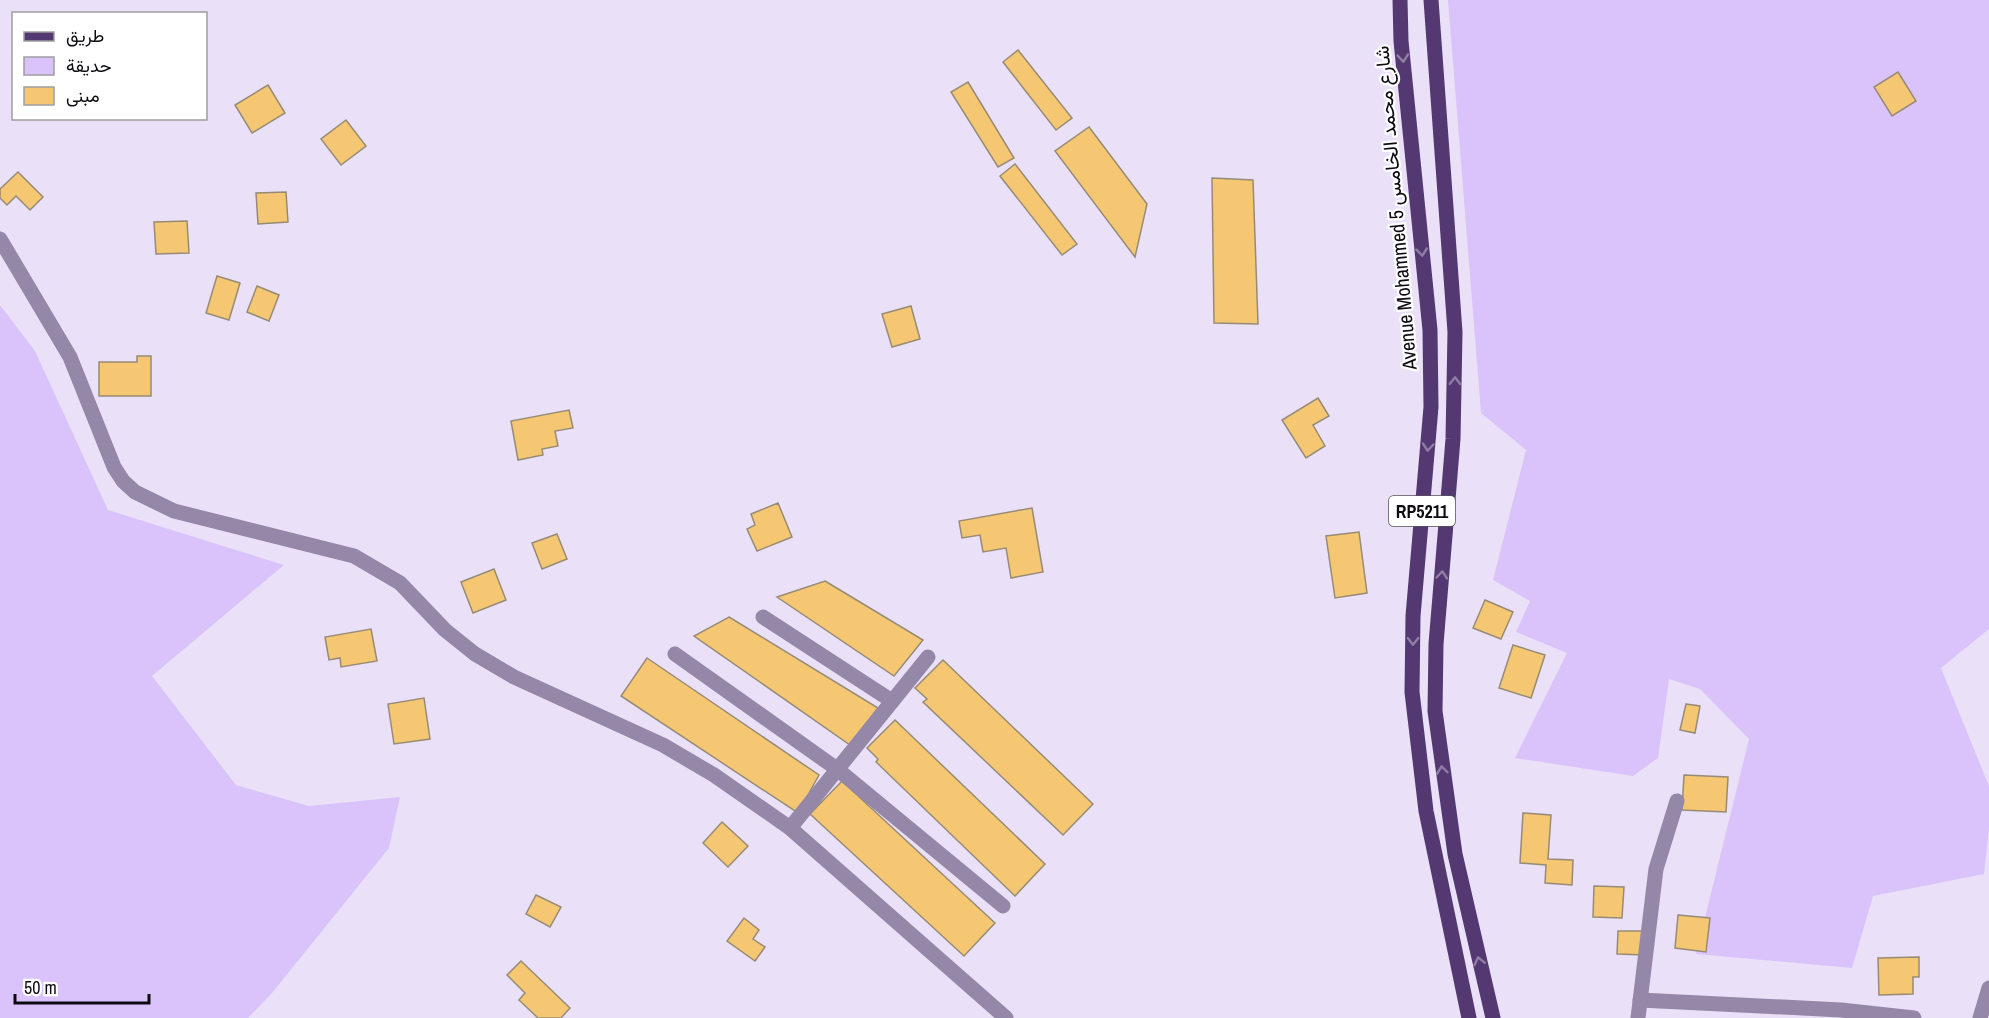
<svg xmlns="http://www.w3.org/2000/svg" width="1989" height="1018" font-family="'Archivo Narrow',Vazirmatn,sans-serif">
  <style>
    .green { fill: #dac3fa }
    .building { fill: #f5c773; stroke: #978b76; stroke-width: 1.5 }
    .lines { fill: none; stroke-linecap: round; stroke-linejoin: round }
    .minor { stroke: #9487a8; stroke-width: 15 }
    .major { stroke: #533872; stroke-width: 15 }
    .oneway { stroke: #8f7ea3 }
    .labels { text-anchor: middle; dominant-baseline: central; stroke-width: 4.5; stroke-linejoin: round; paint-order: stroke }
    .shield { fill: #fff; stroke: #565459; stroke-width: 1.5 }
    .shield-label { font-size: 18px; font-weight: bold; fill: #0d0a12 }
    .street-label { font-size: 20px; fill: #0d0a12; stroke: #fff }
  </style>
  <rect width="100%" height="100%" fill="#eae1f8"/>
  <g class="green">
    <path d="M1448,0H1989V629L1941,668L1989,786V828L1984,874L1873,896L1852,968L1696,954L1749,739L1700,689L1669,679L1658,758L1633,776L1515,758L1567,653L1516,632L1530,601L1493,580L1526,450L1481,413Z"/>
    <path d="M0,305L35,351L108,510L284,565L152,676L236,785L309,806L400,797L389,848L272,993L248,1018H0Z"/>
  </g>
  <g class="building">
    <path d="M1018,50L1072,118L1056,130L1003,62Z"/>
    <path d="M1898,72L1916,101L1892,116L1874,87Z"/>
    <path d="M968,82L1014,158L998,167L951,92Z"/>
    <path d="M268,85L285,113L252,133L235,105Z"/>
    <path d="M346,120L366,146L341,165L321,139Z"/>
    <path d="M1089,127L1147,204L1135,257L1055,151Z"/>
    <path d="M1015,164L1077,244L1062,255L1000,176Z"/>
    <path d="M18,172L43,197L30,210L16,196L7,205L0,198V189Z"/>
    <path d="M1212,178L1253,180L1258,324L1214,323Z"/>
    <path d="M286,192L288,222L258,224L256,193Z"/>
    <path d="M187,221L189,253L156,254L154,222Z"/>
    <path d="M217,276L240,283L229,320L206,313Z"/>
    <path d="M257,286L279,295L269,321L247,312Z"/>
    <path d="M911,306L920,339L892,347L882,314Z"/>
    <path d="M137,356H151V396H99V362H137Z"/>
    <path d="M1318,398L1329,416L1313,425L1325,446L1306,458L1282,420Z"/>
    <path d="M569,410L573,428L555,431L558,446L542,449L543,455L518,460L511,421Z"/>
    <path d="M778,503L792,537L757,551L747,529L755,525L751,514Z"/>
    <path d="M1032,508L1043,572L1011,578L1006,548L983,552L980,535L962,538L959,521Z"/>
    <path d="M1359,532L1367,593L1335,598L1326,536Z"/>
    <path d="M557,534L567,559L542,569L532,543Z"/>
    <path d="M494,569L506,600L473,613L461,582Z"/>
    <path d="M825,581L923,640L894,676L777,597Z"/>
    <path d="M1485,600L1513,612L1501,639L1473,628Z"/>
    <path d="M729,617L878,708L850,745L694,636Z"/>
    <path d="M371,629L377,661L341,667L340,658L329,660L325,637Z"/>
    <path d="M1513,645L1545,655L1531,698L1499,688Z"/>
    <path d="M647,658L819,775L798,813L621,696Z"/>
    <path d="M943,660L1093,804L1063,835L923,702L927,699L915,688Z"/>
    <path d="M424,698L430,739L394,744L388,704Z"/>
    <path d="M1686,704L1700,706L1695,733L1680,730Z"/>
    <path d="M895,720L1045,864L1015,896L876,762L878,759L867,748Z"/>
    <path d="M1684,775L1728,777L1726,812L1682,810Z"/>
    <path d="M842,781L995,923L964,956L810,814Z"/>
    <path d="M1523,813L1551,815L1548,859L1573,860L1572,885L1545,883L1546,865L1520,863Z"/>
    <path d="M722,822L748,846L728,867L703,843Z"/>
    <path d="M1594,886L1624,887L1622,918L1593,917Z"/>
    <path d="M536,895L561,907L550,927L526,914Z"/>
    <path d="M1678,915L1710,918L1706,952L1675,948Z"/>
    <path d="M744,918L759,930L753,939L765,947L755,961L727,941Z"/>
    <path d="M1618,931H1646L1645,955L1617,954Z"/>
    <path d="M1919,957V977H1913V994L1879,995L1878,958Z"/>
    <path d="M521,961L570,1008L561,1018H538L519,1000L525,993L507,975Z"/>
  </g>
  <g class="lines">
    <g class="minor">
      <path d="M0,239L70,357L114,467L123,481L135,492L174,511L354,556L400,583L445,630L475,654L514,677L663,745L714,775L790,828L1006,1018"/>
      <path d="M763,617L892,701"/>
      <path d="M675,654L837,769L1003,906"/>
      <path d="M790,828L928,657"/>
      <path d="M1640,1000L1841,1010L1914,1018"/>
      <path d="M1638,1018L1656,869L1677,801"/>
      <path d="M1980,1018L1989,988"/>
    </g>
    <g class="major">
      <path d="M1400,0L1401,41L1430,330L1431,407L1413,616L1412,692L1426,811L1469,1018"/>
      <path d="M1431,0L1455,332L1453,439L1436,644L1435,711L1455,854L1493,1018"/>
    </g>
  </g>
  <defs><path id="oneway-chevron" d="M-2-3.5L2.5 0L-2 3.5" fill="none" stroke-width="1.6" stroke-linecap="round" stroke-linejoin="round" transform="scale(1.5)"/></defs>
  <g class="oneway">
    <use href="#oneway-chevron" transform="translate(1403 58) rotate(85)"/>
    <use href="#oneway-chevron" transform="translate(1422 252) rotate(84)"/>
    <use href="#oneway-chevron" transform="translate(1455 381) rotate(-89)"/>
    <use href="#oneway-chevron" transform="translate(1428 447) rotate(95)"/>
    <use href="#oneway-chevron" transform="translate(1442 575) rotate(-85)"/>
    <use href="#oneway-chevron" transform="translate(1413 641) rotate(91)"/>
    <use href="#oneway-chevron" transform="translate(1442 770) rotate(-98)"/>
    <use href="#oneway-chevron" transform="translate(1479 961) rotate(-103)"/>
  </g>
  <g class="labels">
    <rect class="shield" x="1389" y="496" width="66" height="30" rx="4.5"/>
    <g class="shield-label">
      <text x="1422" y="511">RP5211</text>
    </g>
    <g class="street-label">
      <text transform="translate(1395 208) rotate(-95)">Avenue Mohammed 5 شارع محمد الخامس</text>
    </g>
  </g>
  <rect x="12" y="12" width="195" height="108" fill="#ffffff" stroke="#9e9da0" stroke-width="1.5"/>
  <rect x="24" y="32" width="30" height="9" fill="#533872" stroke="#9e9da0" stroke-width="1.5"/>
  <text x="66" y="42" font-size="18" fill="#0d0a12">طريق</text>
  <rect x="24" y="57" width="30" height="18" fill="#dac3fa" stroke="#9e9da0" stroke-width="1.5"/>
  <text x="66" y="72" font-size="18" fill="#0d0a12">حديقة</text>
  <rect x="24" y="87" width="30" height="18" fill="#f5c773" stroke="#9e9da0" stroke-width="1.5"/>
  <text x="66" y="102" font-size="18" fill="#0d0a12">مبنى</text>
  <path d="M15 994v9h134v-9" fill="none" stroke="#0d0a12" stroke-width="3"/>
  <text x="24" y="994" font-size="18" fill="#0d0a12" stroke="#ffffff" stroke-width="4.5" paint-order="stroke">50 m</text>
</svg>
